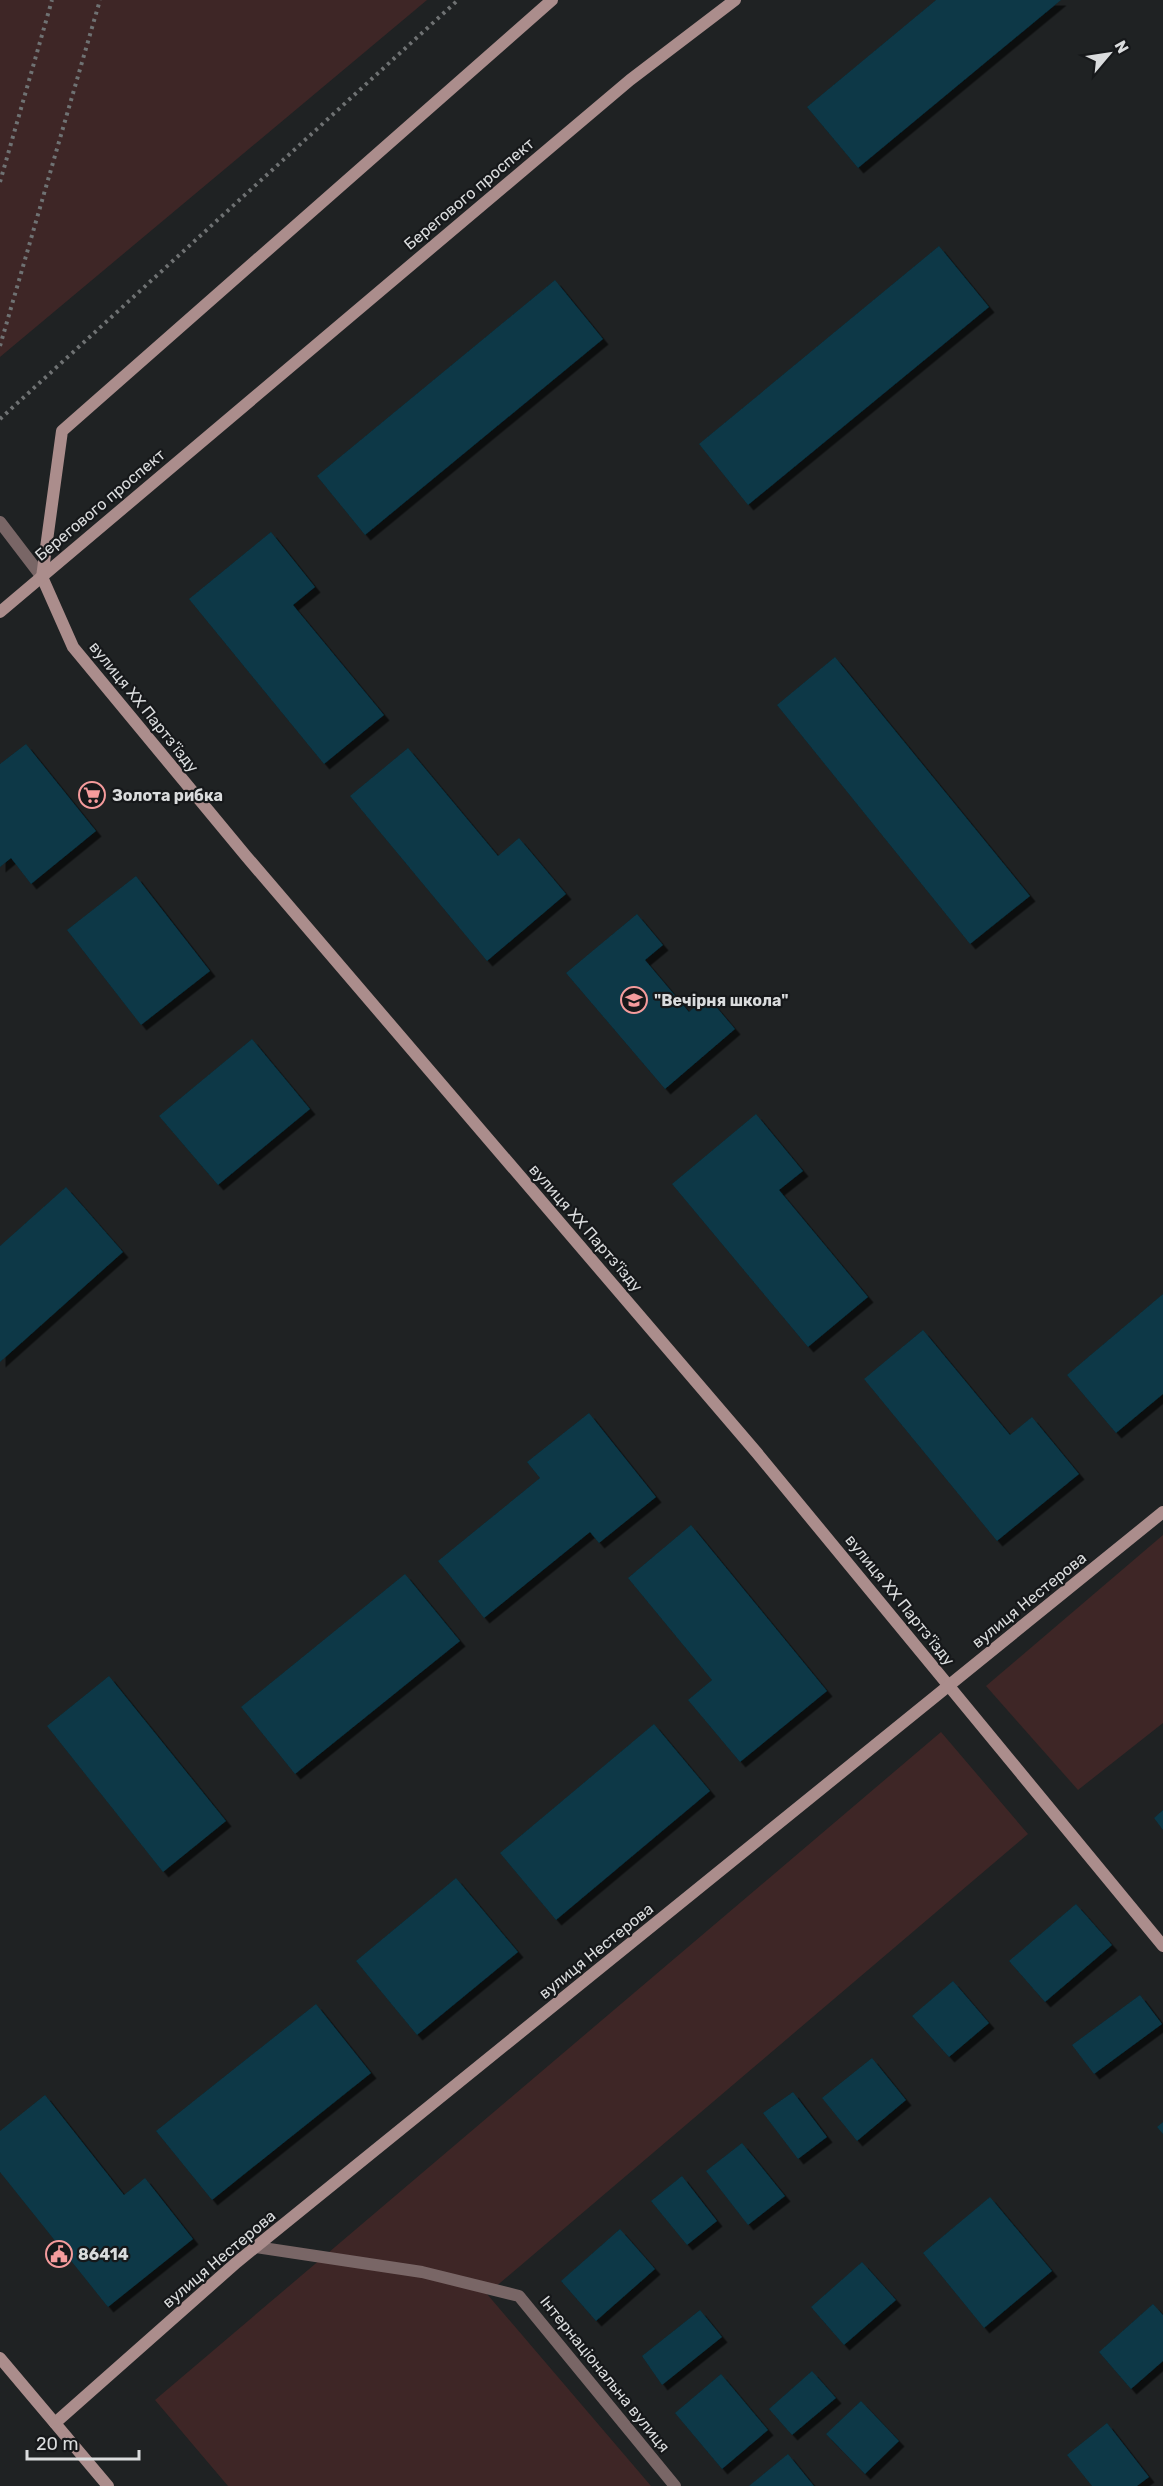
<svg xmlns="http://www.w3.org/2000/svg" width="1163" height="2486" font-family="Rubik,sans-serif">
  <style>
    .green { fill: #3e2626 }
    .building { fill: #093746; filter: url(#shadow) }
    .lines { fill: none; stroke-linecap: round; stroke-linejoin: round }
    .path { stroke: #6f7273; stroke-width: 4; stroke-dasharray: 3 4.5; stroke-linecap: butt }
    .street { stroke: #796666; stroke-width: 12 }
    .secondary { stroke: #ab8d8c; stroke-width: 12 }
    .labels { text-anchor: middle; dominant-baseline: central; stroke-width: 4.5; stroke-linejoin: round; paint-order: stroke }
    .street-label { font-size: 16px; fill: #dadcdd; stroke: #16181a }
    .poi-label { font-size: 16px; font-weight: bold; fill: #dadcdd; stroke: #16181a; text-anchor: start }
  </style>
  <defs>
    <filter id="shadow"><feDropShadow dx="5.5" dy="5.5" stdDeviation="0" flood-color="#0009"/></filter>
  </defs>
  <rect width="100%" height="100%" fill="#1f2223"/>
  <g class="green">
    <path d="M0,0H427L0,357Z"/>
    <path d="M1163,1535V1723L1078,1790L986,1686Z"/>
    <path d="M941,1732L1028,1834L487,2294L651,2486H228L155,2400Z"/>
  </g>
  <g class="building">
    <path d="M936,0H1061L858,168L807,107Z"/>
    <path d="M939,246L989,307L748,505L699,444Z"/>
    <path d="M555,280L603,339L365,535L317,476Z"/>
    <path d="M271,532L315,587L293,605L384,715L324,764L189,599Z"/>
    <path d="M835,657L1030,896L970,944L777,705Z"/>
    <path d="M26,744L96,831L31,884L11,858L0,867V764Z"/>
    <path d="M408,748L498,856L519,838L566,894L487,961L350,796Z"/>
    <path d="M136,876L210,971L141,1025L67,930Z"/>
    <path d="M637,914L663,945L645,960L689,1012L707,996L735,1029L665,1089L566,973Z"/>
    <path d="M252,1039L310,1109L218,1185L159,1116Z"/>
    <path d="M756,1114L803,1171L779,1190L868,1297L808,1347L672,1184Z"/>
    <path d="M66,1187L123,1252L0,1362V1246Z"/>
    <path d="M1163,1294V1394L1116,1433L1067,1375Z"/>
    <path d="M923,1330L1010,1435L1032,1417L1079,1474L997,1541L864,1379Z"/>
    <path d="M589,1413L656,1497L599,1543L590,1532L484,1618L438,1561L540,1478L527,1462Z"/>
    <path d="M691,1525L827,1691L740,1762L688,1700L712,1680L628,1578Z"/>
    <path d="M405,1574L460,1641L295,1774L241,1707Z"/>
    <path d="M109,1676L226,1821L163,1872L47,1726Z"/>
    <path d="M654,1724L710,1791L556,1920L500,1853Z"/>
    <path d="M1163,1810V1830L1154,1818Z"/>
    <path d="M456,1878L518,1952L417,2035L356,1961Z"/>
    <path d="M1076,1904L1112,1945L1045,2002L1009,1961Z"/>
    <path d="M953,1981L989,2023L949,2057L912,2016Z"/>
    <path d="M1140,1995L1162,2024L1094,2074L1072,2045Z"/>
    <path d="M316,2004L371,2073L212,2200L156,2131Z"/>
    <path d="M872,2058L906,2100L857,2141L822,2098Z"/>
    <path d="M793,2092L827,2137L798,2159L763,2113Z"/>
    <path d="M45,2095L124,2195L145,2178L193,2239L108,2307L0,2172V2131Z"/>
    <path d="M1163,2122V2134L1157,2127Z"/>
    <path d="M742,2143L785,2196L748,2225L706,2171Z"/>
    <path d="M682,2176L717,2221L687,2245L651,2201Z"/>
    <path d="M990,2197L1052,2271L984,2328L923,2253Z"/>
    <path d="M620,2229L655,2269L596,2321L561,2281Z"/>
    <path d="M862,2262L896,2300L844,2345L811,2307Z"/>
    <path d="M1153,2304L1163,2315V2361L1131,2389L1099,2352Z"/>
    <path d="M700,2310L722,2337L662,2385L642,2356Z"/>
    <path d="M812,2371L836,2398L792,2435L769,2409Z"/>
    <path d="M721,2374L768,2430L722,2469L675,2413Z"/>
    <path d="M861,2401L899,2441L865,2474L826,2434Z"/>
    <path d="M1107,2423L1149,2477L1137,2486H1092L1067,2455Z"/>
    <path d="M788,2454L814,2486H749Z"/>
  </g>
  <g class="lines">
    <g class="path">
      <path d="M0,182L52,0"/>
      <path d="M0,346L100,0"/>
      <path d="M0,419L458,0"/>
    </g>
    <g class="street">
      <path d="M0,522L42,577"/>
      <path d="M256,2247L422,2272L519,2296L675,2486"/>
    </g>
    <g class="secondary">
      <path d="M42,577L73,647L246,856L757,1453L1163,1946"/>
      <path d="M42,577L62,431L552,0"/>
      <path d="M0,612L630,80L735,0"/>
      <path d="M0,2358L108,2486"/>
      <path d="M55,2423L237,2262L1163,1512"/>
    </g>
  </g>
  <defs>
    <symbol id="supermarket-ring" viewBox="-11 -11 22 22"><circle r="9.5" fill="#16181a" stroke="#f59b9c" stroke-width="1.5"/><path d="M-6-5.5h2.5l.6 2H6L4.5 2H-2.5L-4.4-4H-6ZM-1.5 3.2a1.3 1.3 0 1 0 .1 0ZM3 3.2a1.3 1.3 0 1 0 .1 0Z" fill="#f59b9c"/></symbol>
    <symbol id="school-ring" viewBox="-11 -11 22 22"><circle r="9.5" fill="#16181a" stroke="#f59b9c" stroke-width="1.5"/><path d="M0-5L7-2L0 1L-7-2ZM-4 1L0 2.5L4 1V4Q0 6-4 4Z" fill="#f59b9c"/></symbol>
    <symbol id="civic-ring" viewBox="-11 -11 22 22"><circle r="9.5" fill="#16181a" stroke="#f59b9c" stroke-width="1.5"/><path d="M-.6-6.5H3V-4.5H.6V-3L4-1V1h2V6H-6V1h2V-1L-.6-3ZM-1.2 2.5V6h2.4V2.5Z" fill="#f59b9c"/></symbol>
  </defs>
  <g fill-rule="evenodd">
    <use href="#supermarket-ring" x="77" y="780" width="30" height="30"/>
    <use href="#school-ring" x="619" y="985" width="30" height="30"/>
    <use href="#civic-ring" x="44" y="2239" width="30" height="30"/>
  </g>
  <g class="labels">
    <g class="street-label">
      <text transform="translate(469 194) rotate(-40)">Берегового проспект</text>
      <text transform="translate(100 505) rotate(-40)">Берегового проспект</text>
      <text transform="translate(144 707) rotate(51)">вулиця XX Партз'їзду</text>
      <text transform="translate(586 1228) rotate(49)">вулиця XX Партз'їзду</text>
      <text transform="translate(900 1600) rotate(51)">вулиця XX Партз'їзду</text>
      <text transform="translate(1029 1600) rotate(-39)">вулиця Нестерова</text>
      <text transform="translate(596 1951) rotate(-39)">вулиця Нестерова</text>
      <text transform="translate(219 2259) rotate(-40)">вулиця Нестерова</text>
      <text transform="translate(605 2374) rotate(51)">Інтернаціональна вулиця</text>
    </g>
    <g class="poi-label">
      <text x="112" y="795">Золота рибка</text>
      <text x="654" y="1000">"Вечірня школа"</text>
      <text x="78" y="2254">86414</text>
    </g>
  </g>
  <g transform="translate(1109 54) rotate(61)" stroke="#16181a" stroke-width="4.5" paint-order="stroke">
  <path d="M0-4.5L10 22L0 15L-10 22Z" fill="#dadcdd"/>
  <text y="-9" font-size="16" font-weight="bold" text-anchor="middle" fill="#dadcdd">N</text>
  </g>
  <path d="M27 2450v9h112v-9" fill="none" stroke="#dadcdd" stroke-width="3"/>
  <text x="36" y="2450" font-size="18" fill="#dadcdd" stroke="#16181a" stroke-width="4.5" paint-order="stroke">20 m</text>
</svg>
